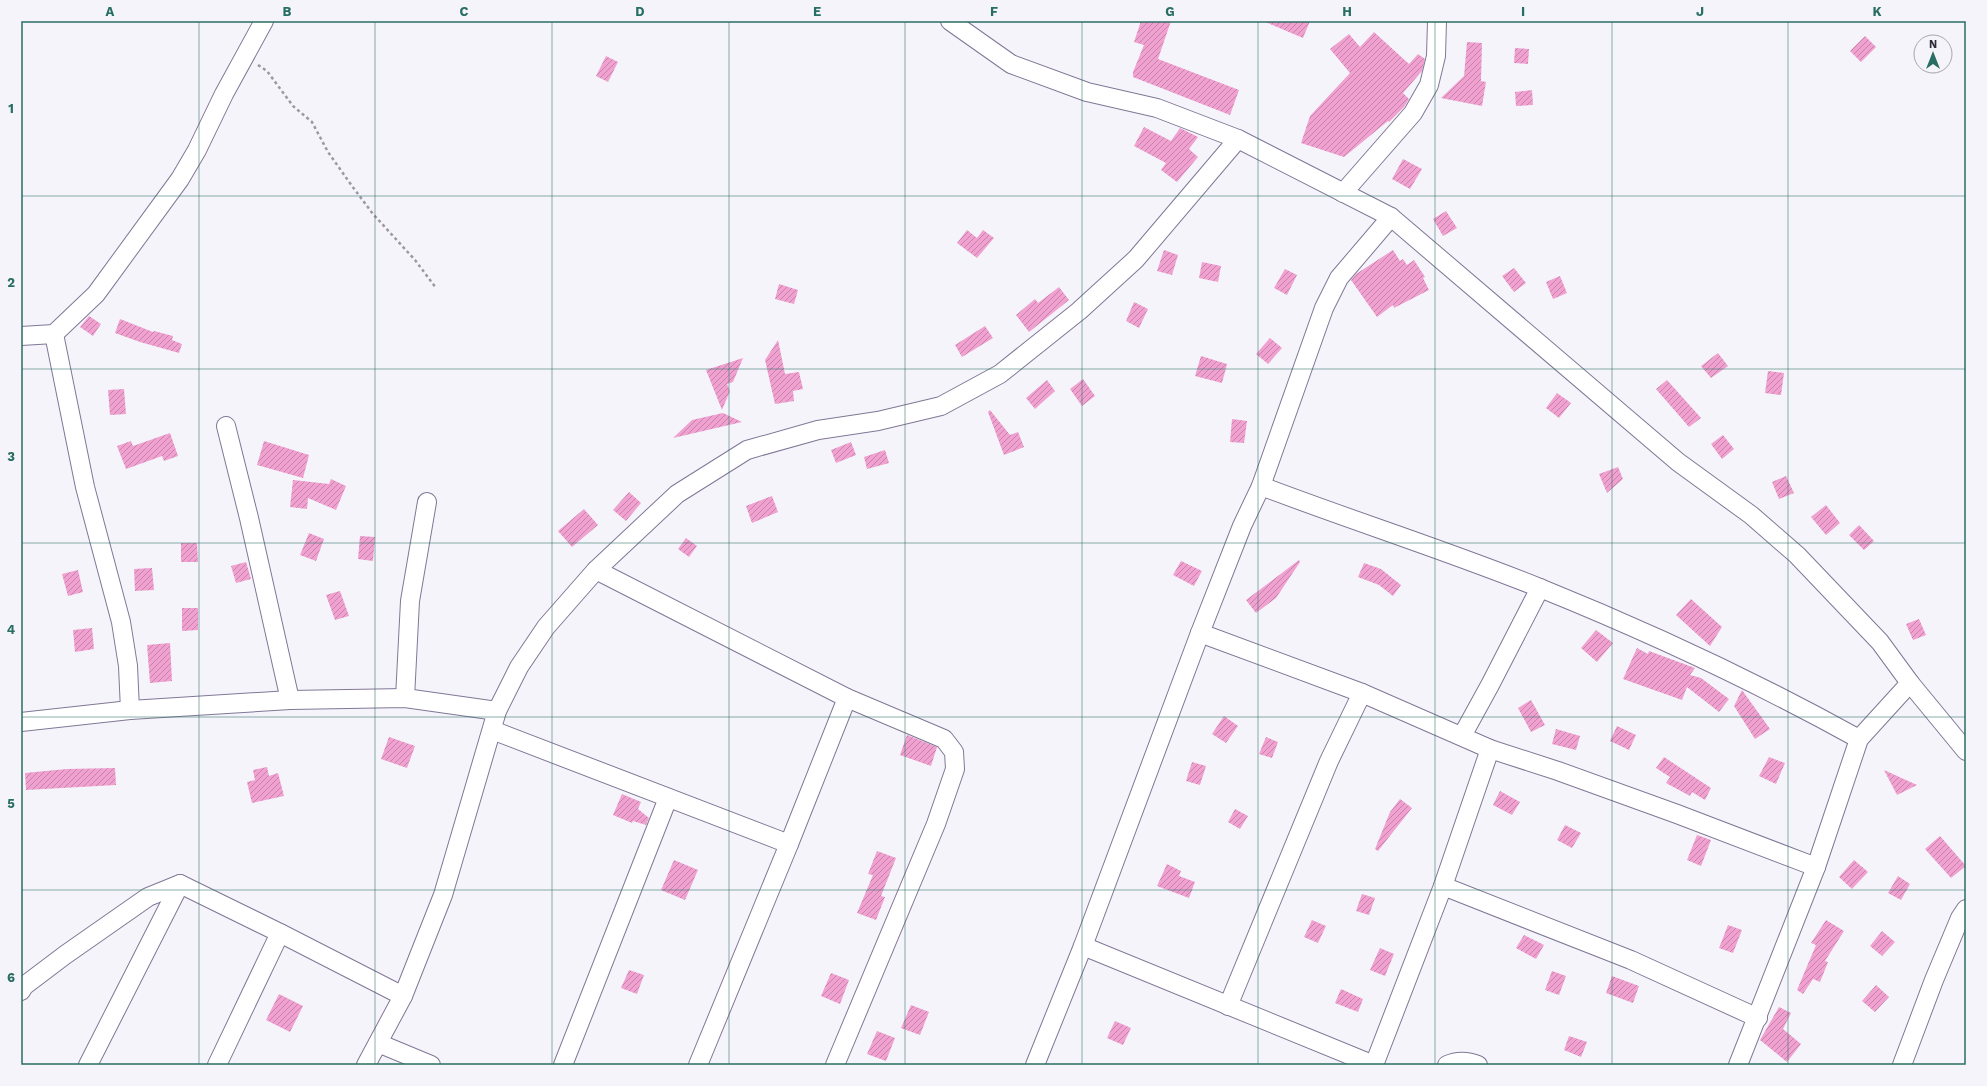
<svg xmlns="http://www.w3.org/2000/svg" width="1987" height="1086" font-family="'Work Sans',sans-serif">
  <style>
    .building { fill: url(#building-hatch) }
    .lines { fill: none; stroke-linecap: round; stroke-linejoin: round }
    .street-casing { stroke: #817796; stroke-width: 20 }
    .path { stroke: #9b98a2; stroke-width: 2.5; stroke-dasharray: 3 3; stroke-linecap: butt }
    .street { stroke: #fff; stroke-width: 18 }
    .grid { fill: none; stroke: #286e62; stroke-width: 1; stroke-opacity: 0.55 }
    .neatline { fill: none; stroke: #286e62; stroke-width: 1.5 }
    .grid-label { font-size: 13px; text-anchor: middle; font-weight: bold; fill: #286e62 }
  </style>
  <defs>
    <pattern id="building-hatch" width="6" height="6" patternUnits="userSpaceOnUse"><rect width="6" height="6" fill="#f0a1d0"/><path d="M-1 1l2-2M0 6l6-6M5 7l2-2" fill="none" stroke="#c383aa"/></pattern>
  </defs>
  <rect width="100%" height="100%" fill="#f6f4fb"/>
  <g class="building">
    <path d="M1141,21H1171L1158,59L1239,90L1230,115L1133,77V72L1144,45L1134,42Z"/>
    <path d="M1263,21H1310L1303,38Z"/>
    <path d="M1374,32L1409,64L1418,54L1425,59L1422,71L1403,93L1409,99L1404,107L1389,122L1388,121L1344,157L1301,143L1310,116L1350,73L1330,49L1349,34L1360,47Z"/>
    <path d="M1865,36L1876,47L1861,62L1850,51Z"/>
    <path d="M1467,42L1482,43L1481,81L1486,82L1482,106L1441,98L1464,76Z"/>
    <path d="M1515,48L1529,49L1528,64L1514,63Z"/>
    <path d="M606,56L618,62L608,82L596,76Z"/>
    <path d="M1532,90L1533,105L1516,106L1515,92Z"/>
    <path d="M1144,127L1171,141L1180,128L1198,137L1189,149L1198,157L1177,182L1161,170L1166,163L1134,146Z"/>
    <path d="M1403,159L1422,169L1410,189L1392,179Z"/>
    <path d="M1446,211L1457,228L1443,236L1433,219Z"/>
    <path d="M967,230L977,238L983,230L994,238L977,258L957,243Z"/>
    <path d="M1164,250L1178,255L1172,275L1157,271Z"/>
    <path d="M1393,250L1400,261L1403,259L1407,265L1414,260L1425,277L1423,278L1429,290L1394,308L1393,305L1377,317L1351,280L1356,274Z"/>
    <path d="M1202,262L1221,266L1218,282L1199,278Z"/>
    <path d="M1514,268L1526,283L1514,292L1502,276Z"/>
    <path d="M1285,269L1297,275L1287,295L1274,288Z"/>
    <path d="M1560,276L1567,293L1553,299L1546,282Z"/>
    <path d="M779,284L798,290L794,304L775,299Z"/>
    <path d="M1059,287L1069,300L1029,332L1016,315L1035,299L1038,303Z"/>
    <path d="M1134,302L1148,309L1139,328L1126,321Z"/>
    <path d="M89,316L101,324L93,336L80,327Z"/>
    <path d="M120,319L153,332L154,331L173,336L172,340L182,344L179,353L140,342L115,333Z"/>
    <path d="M985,326L993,338L962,357L955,345Z"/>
    <path d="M1270,338L1282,348L1268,364L1256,354Z"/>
    <path d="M778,340L785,374L799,372L803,389L793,391L794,401L775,404L765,360Z"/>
    <path d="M1718,353L1728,366L1711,378L1701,366Z"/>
    <path d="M1201,356L1227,364L1222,383L1195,376Z"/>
    <path d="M743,358L733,382L727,384L730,391L722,410L706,370Z"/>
    <path d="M1768,371L1784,373L1781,395L1765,393Z"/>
    <path d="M1083,379L1095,396L1082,406L1070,389Z"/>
    <path d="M1047,380L1055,391L1035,409L1026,398Z"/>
    <path d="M1667,380L1701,418L1689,427L1656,389Z"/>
    <path d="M124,389L126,414L110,415L108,390Z"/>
    <path d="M1557,393L1571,403L1559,418L1546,408Z"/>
    <path d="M990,410L1010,435L1018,432L1024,447L1004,455L988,412Z"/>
    <path d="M723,413L742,422L673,438L692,420Z"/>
    <path d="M1232,419L1247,421L1244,443L1230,442Z"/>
    <path d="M170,433L178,456L164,461L162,456L126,469L117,446L131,441L133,446Z"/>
    <path d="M1723,435L1734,449L1722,459L1711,444Z"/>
    <path d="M264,441L309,455L303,478L257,465Z"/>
    <path d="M851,442L856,455L836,463L831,450Z"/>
    <path d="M885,450L889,463L867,469L864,457Z"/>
    <path d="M1618,467L1623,479L1607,493L1599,474Z"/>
    <path d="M1786,476L1794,493L1779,499L1772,482Z"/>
    <path d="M331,479L346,486L336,510L308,498L307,509L290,507L293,480L329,484Z"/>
    <path d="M629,492L641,503L626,521L613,510Z"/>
    <path d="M772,496L778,512L752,523L746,506Z"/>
    <path d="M1826,505L1840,523L1826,535L1811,517Z"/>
    <path d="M584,509L598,525L572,547L558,531Z"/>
    <path d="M1859,525L1874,541L1864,550L1849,535Z"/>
    <path d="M309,533L324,539L316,561L300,555Z"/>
    <path d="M360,536L375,537L373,561L358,559Z"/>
    <path d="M686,538L697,546L689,557L678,549Z"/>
    <path d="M181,543H197L198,562H181Z"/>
    <path d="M1299,560L1300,562L1276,598L1256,613L1246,600Z"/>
    <path d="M1181,561L1202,571L1194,586L1173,575Z"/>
    <path d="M246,562L251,579L236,583L231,566Z"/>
    <path d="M1364,563L1381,569L1401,585L1393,596L1379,585L1358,577Z"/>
    <path d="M152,568L154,590L135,591L134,569Z"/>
    <path d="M78,570L83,592L68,596L62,574Z"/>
    <path d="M340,591L349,616L335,620L326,595Z"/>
    <path d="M1691,599L1722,627L1710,646L1676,615Z"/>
    <path d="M182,608H198V630L182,631Z"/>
    <path d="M1919,619L1926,635L1913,640L1906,624Z"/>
    <path d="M92,628L94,649L75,652L73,630Z"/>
    <path d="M1596,630L1613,643L1597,662L1581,648Z"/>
    <path d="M170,643L172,681L150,683L147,645Z"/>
    <path d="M1637,648L1648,654L1649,651L1695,668L1690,675L1701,678L1729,699L1719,712L1687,687L1682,700L1623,679Z"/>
    <path d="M1742,690L1770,729L1755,739L1734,706Z"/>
    <path d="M1531,700L1545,725L1531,732L1518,708Z"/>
    <path d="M1224,716L1238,726L1226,743L1212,734Z"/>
    <path d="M1617,726L1636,735L1629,750L1610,741Z"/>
    <path d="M1556,729L1580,736L1576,750L1552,744Z"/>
    <path d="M907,735L937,747L931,766L900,755Z"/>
    <path d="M389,737L415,746L407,768L381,759Z"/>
    <path d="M1266,737L1278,742L1272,758L1259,754Z"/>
    <path d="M1664,757L1711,788L1705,800L1692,792L1690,796L1666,783L1670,777L1656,768Z"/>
    <path d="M1769,757L1785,763L1776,784L1759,776Z"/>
    <path d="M1192,762L1206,766L1200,785L1186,781Z"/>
    <path d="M267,767L269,776L278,773L284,796L252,803L247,782L255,780L253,770Z"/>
    <path d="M115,768L116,785L26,790L25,773L67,769Z"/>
    <path d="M1884,770L1917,785L1897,795Z"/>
    <path d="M1500,791L1520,802L1512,815L1493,805Z"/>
    <path d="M622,794L641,802L638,809L649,818L646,825L633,821L632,823L613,815Z"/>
    <path d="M1400,799L1412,808L1378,851L1375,849L1390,812Z"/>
    <path d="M1235,809L1248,816L1240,829L1228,822Z"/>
    <path d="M1565,825L1581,833L1572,848L1557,840Z"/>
    <path d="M1697,835L1711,840L1701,866L1687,860Z"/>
    <path d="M1940,836L1966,866L1951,878L1925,849Z"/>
    <path d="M877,851L896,858L881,896L885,897L876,920L857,913L873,875L868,874Z"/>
    <path d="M674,860L698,870L685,900L661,890Z"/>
    <path d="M1854,860L1868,872L1852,889L1839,877Z"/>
    <path d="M1167,864L1181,871L1179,876L1195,882L1189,898L1157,886Z"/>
    <path d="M1898,876L1910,884L1901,900L1888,893Z"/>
    <path d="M1362,894L1375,898L1369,915L1356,911Z"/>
    <path d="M1312,920L1326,926L1318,943L1304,937Z"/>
    <path d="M1826,920L1844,931L1825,961L1828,962L1820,982L1813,979L1803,994L1797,990L1816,945L1811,943Z"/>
    <path d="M1728,925L1742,930L1733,953L1719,948Z"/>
    <path d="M1882,931L1895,942L1882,956L1870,946Z"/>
    <path d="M1524,935L1544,945L1536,959L1516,948Z"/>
    <path d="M1380,948L1394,954L1385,976L1370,970Z"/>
    <path d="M629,970L644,975L637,994L621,988Z"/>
    <path d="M1552,971L1566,976L1559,995L1545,990Z"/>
    <path d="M831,973L849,980L840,1004L821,996Z"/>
    <path d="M1612,976L1639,986L1633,1003L1606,993Z"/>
    <path d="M1876,985L1889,997L1875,1012L1862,1001Z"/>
    <path d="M1341,989L1363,999L1358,1012L1335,1003Z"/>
    <path d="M279,994L303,1006L290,1032L266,1020Z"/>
    <path d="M911,1005L929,1012L920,1035L901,1028Z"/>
    <path d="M1779,1007L1791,1013L1783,1029L1801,1044L1787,1062L1760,1040Z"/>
    <path d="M1115,1021L1131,1028L1123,1045L1107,1038Z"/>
    <path d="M877,1031L895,1038L886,1061L867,1054Z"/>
    <path d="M1569,1036L1587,1042L1581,1057L1564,1050Z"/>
  </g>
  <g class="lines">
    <defs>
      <g id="street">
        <path d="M950,21L1011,64L1087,92L1157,108L1238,139L1391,217L1678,462L1751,515L1797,555L1880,642L1910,683L1966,751"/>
        <path d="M1343,193L1413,113L1429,85L1436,56L1437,21"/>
        <path d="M54,334L85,487L121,622L128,666L130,710"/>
        <path d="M21,336L54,334L96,294L180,179L197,150L224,94L264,21"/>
        <path d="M226,426L249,518L290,700"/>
        <path d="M1261,486C1353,521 1448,551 1540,588C1649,632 1756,682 1859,739"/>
        <path d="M596,570L847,698L944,739L954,752L955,769L936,824L835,1065"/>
        <path d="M1200,633L1362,693"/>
        <path d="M405,698L410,601L427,502"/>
        <path d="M21,722L130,710L290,700L405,698L497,711"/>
        <path d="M492,730L789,844L698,1065"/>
        <path d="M1462,736L1490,685L1540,588"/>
        <path d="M789,844L847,698"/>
        <path d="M1443,886L1631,960L1758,1018"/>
        <path d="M1083,946L1374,1065"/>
        <path d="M21,991L24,986L65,955L148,897L180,884L280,933"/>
        <path d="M1228,1006L1329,761L1362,693L1490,749L1558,771L1677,814L1816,867"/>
        <path d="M378,1043L431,1065"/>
        <path d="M88,1065L180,884"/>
        <path d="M217,1065L280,933L403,996"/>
        <path d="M366,1065L403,996L443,895L497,711L519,667L546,627L596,570L677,494L747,450L818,430L878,421L941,406L1000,374L1079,311L1136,259L1238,139"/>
        <path d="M563,1065L668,798"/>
        <path d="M1035,1065L1083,946L1200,633L1242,526L1261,486L1324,308L1339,278L1391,217"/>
        <path d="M1374,1065L1443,886L1490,749"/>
        <path d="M1447,1065C1458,1060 1468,1061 1478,1065"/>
        <path d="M1738,1065L1816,867L1859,739L1910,683"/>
        <path d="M1902,1065L1934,980L1960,918L1966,909"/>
      </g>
    </defs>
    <use href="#street" class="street-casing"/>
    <path class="path" d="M258,65L267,71L293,106L312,122L328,152L352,186L373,214L415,260L436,288"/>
    <use href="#street" class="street"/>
  </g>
  <path class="grid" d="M199,21V1065M375,21V1065M552,21V1065M729,21V1065M905,21V1065M1082,21V1065M1258,21V1065M1435,21V1065M1612,21V1065M1788,21V1065M21,196H1966M21,369H1966M21,543H1966M21,717H1966M21,890H1966"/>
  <rect width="1987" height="1086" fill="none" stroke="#f6f4fb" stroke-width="44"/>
  <g transform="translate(1933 54)"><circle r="19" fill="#f6f4fb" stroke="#a7a4ad"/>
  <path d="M0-3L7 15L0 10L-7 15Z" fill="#286e62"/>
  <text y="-6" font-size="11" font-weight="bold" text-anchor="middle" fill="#302c39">N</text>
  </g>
  <rect x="22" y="22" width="1943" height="1042" class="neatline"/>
  <g class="grid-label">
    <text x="110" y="16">A</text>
    <text x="287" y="16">B</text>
    <text x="464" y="16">C</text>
    <text x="640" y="16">D</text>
    <text x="817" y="16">E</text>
    <text x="994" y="16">F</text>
    <text x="1170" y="16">G</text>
    <text x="1347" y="16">H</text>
    <text x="1523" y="16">I</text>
    <text x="1700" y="16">J</text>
    <text x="1877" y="16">K</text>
    <text x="11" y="113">1</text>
    <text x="11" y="287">2</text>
    <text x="11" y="461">3</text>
    <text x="11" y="634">4</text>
    <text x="11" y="808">5</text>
    <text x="11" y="982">6</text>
  </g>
</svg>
